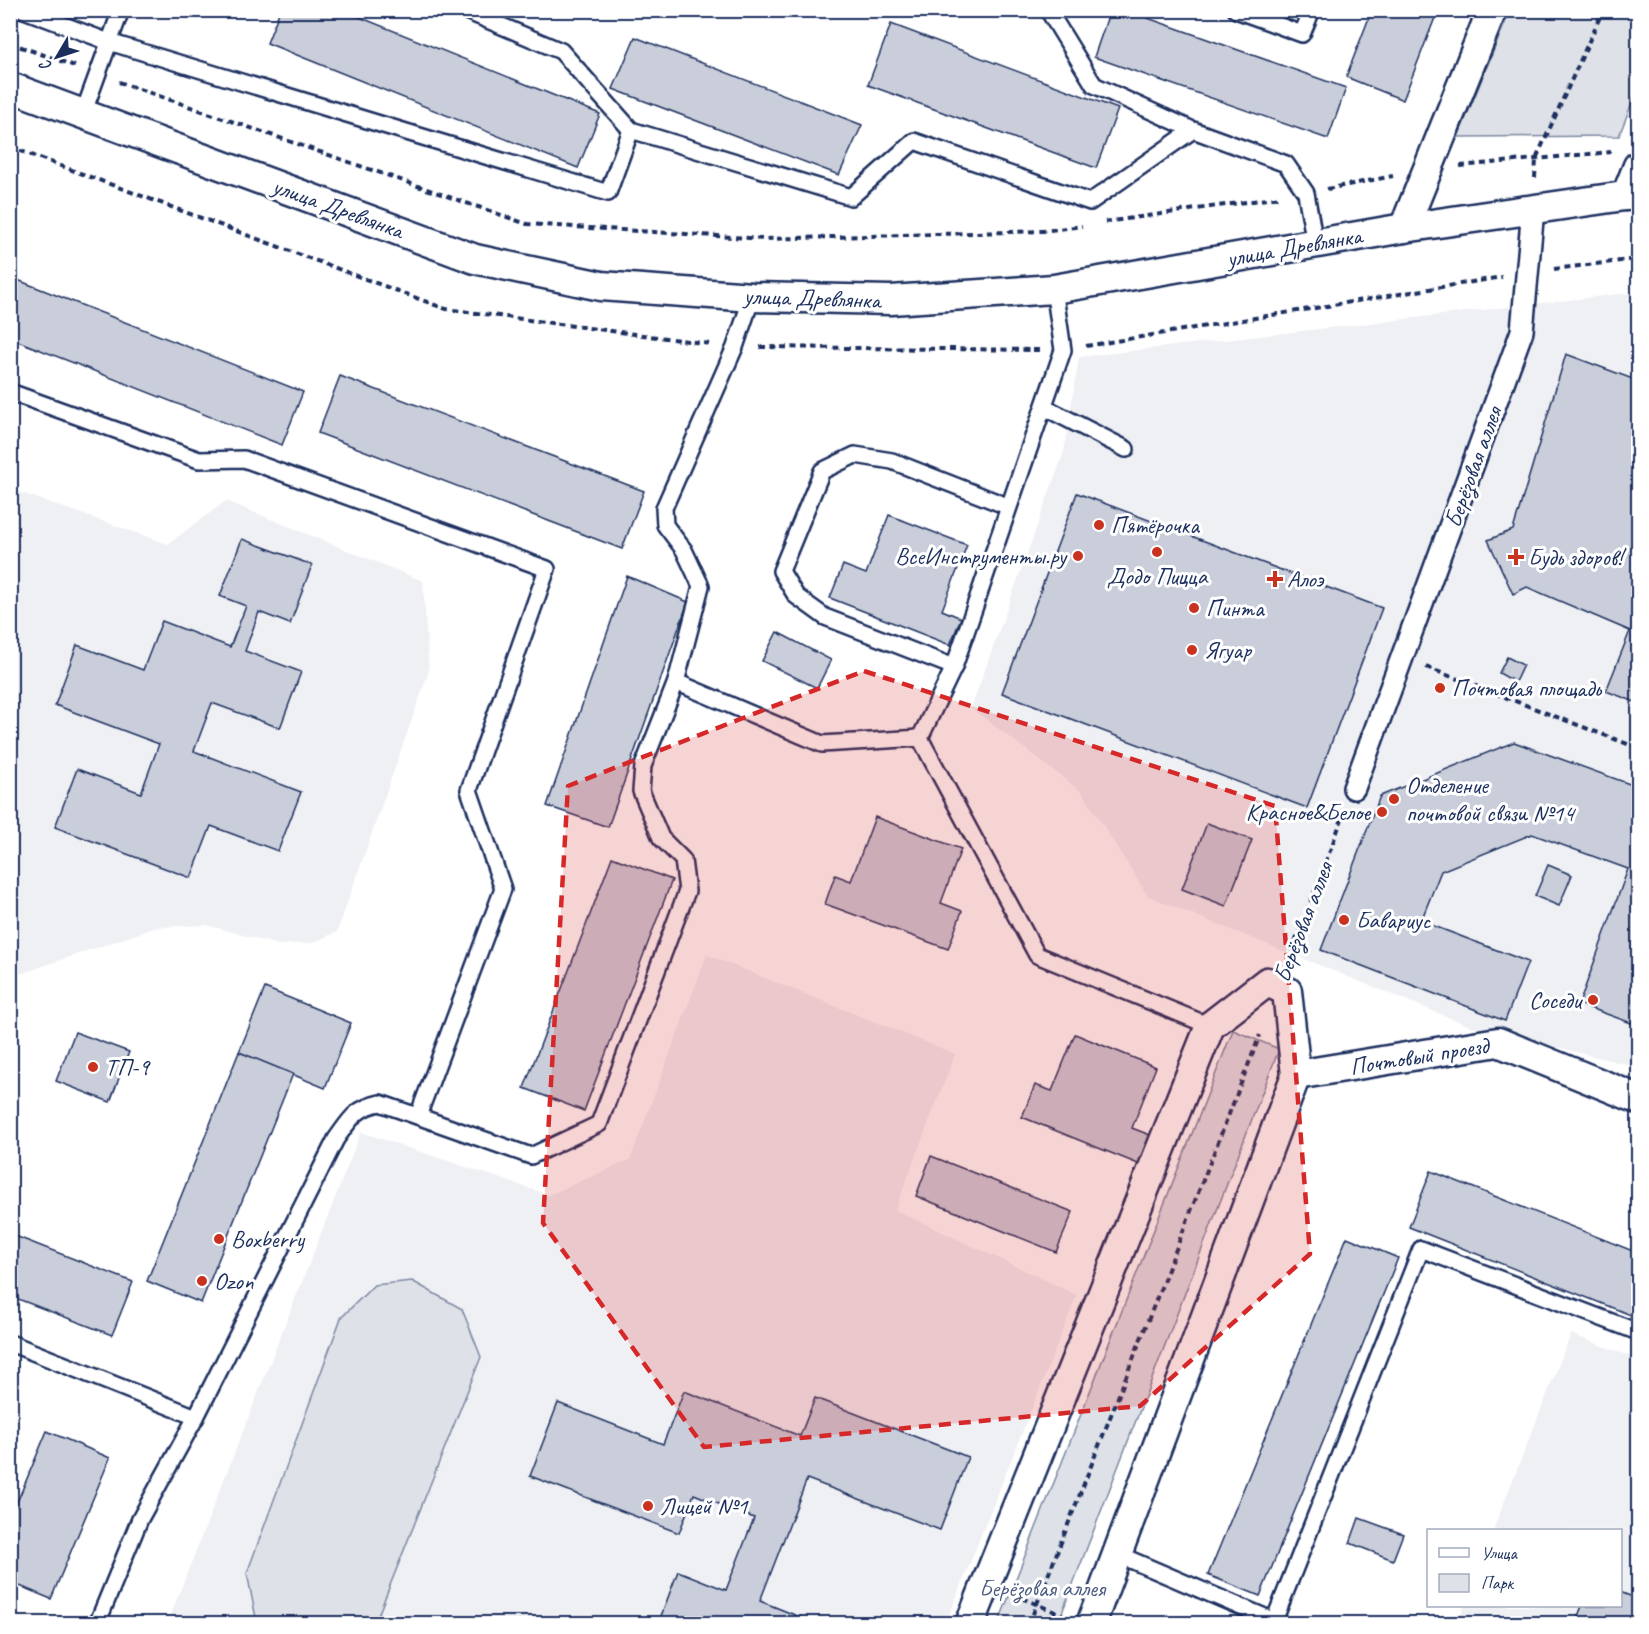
<svg xmlns="http://www.w3.org/2000/svg" width="1649" height="1634" font-family="Caveat,sans-serif">
  <style>
    .built { fill: #eff0f4 }
    .green { fill: #dee1e7; stroke: #7c88a2; stroke-width: 1.5 }
    .building { fill: #caceda; stroke: #1b2f5e; stroke-width: 1.5 }
    .lines { fill: none; stroke-linecap: round; stroke-linejoin: round }
    .service-casing { stroke: #1b2f5e; stroke-width: 20 }
    .pedestrian-casing { stroke: #1b2f5e; stroke-width: 26 }
    .minor-casing { stroke: #1b2f5e; stroke-width: 33 }
    .path { stroke: #1b2f5e; stroke-width: 4; stroke-dasharray: 6 4.5; stroke-linecap: butt }
    .service { stroke: #fff; stroke-width: 15 }
    .pedestrian { stroke: #fff; stroke-width: 21 }
    .minor { stroke: #fff; stroke-width: 28 }
    .marked { fill: #d62828; fill-opacity: 0.2; stroke: #d62828; stroke-width: 4.5; stroke-dasharray: 12 8; stroke-linejoin: round }
    .poi-dot { fill: #c8321e; stroke: #fff; stroke-width: 2 }
    .labels { text-anchor: middle; dominant-baseline: central; stroke-width: 6; stroke-linejoin: round; paint-order: stroke }
    .street-label { font-size: 24px; fill: #1b2f5e; stroke: #fff }
    .poi-label { font-size: 24px; fill: #1b2f5e; stroke: #fff; text-anchor: start }
    .park-label { font-size: 24px; fill: #4c5c80; stroke: #fff }
  </style>
  <rect width="100%" height="100%" fill="#fff"/>
  <filter id="ink" filterUnits="userSpaceOnUse"><feTurbulence type="fractalNoise" baseFrequency=".0167" numOctaves="2"/><feDisplacementMap in="SourceGraphic" scale="12" xChannelSelector="R" yChannelSelector="G"/><feConvolveMatrix kernelMatrix="1 2 1 2 8 2 1 2 1" color-interpolation-filters="sRGB"/></filter>
  <g filter="url(#ink)">
    <g class="built">
      <path d="M1638,292V1067L1470,1026L1148,896L1082,792L971,708L1064,452L1079,357Z"/>
      <path d="M13,490L168,544L226,501L423,581L429,671L337,932L312,943L278,945L207,925L157,927L11,977L10,498Z"/>
      <path d="M707,955L955,1054L895,1210L1077,1295L946,1623L167,1624L361,1132L549,1195L630,1160Z"/>
      <path d="M1571,1334L1638,1359V1623L1457,1624L1464,1606H1620V1530H1493Z"/>
    </g>
    <g class="green">
      <path d="M1510,11H1638V87L1619,136L1458,137Z"/>
      <path d="M1233,1030L1279,1049L1058,1623L998,1624Z"/>
      <path d="M412,1281L462,1309L481,1357L375,1623H257L247,1573L341,1318L374,1285Z"/>
    </g>
    <g class="building">
      <path d="M280,10H342L600,114L578,168L267,43Z"/>
      <path d="M1110,10H1125L1346,88L1328,139L1094,57Z"/>
      <path d="M1372,10H1438L1403,100L1346,77Z"/>
      <path d="M891,24L1118,109L1096,168L868,85Z"/>
      <path d="M635,37L862,125L839,175L613,89Z"/>
      <path d="M10,277L303,392L282,445L10,338Z"/>
      <path d="M1566,354L1638,381V703L1606,691L1630,631L1527,587L1513,594L1488,540L1513,530Z"/>
      <path d="M340,376L644,491L622,549L318,433Z"/>
      <path d="M1077,493L1382,608L1307,808L1002,693Z"/>
      <path d="M889,515L967,545L942,610L961,618L950,645L830,598L843,565L866,574Z"/>
      <path d="M242,539L312,565L290,624L259,612L245,651L301,672L280,728L212,703L194,751L301,792L278,851L211,826L191,878L55,827L77,769L141,793L159,744L55,705L77,645L143,670L162,621L230,647L246,606L220,596Z"/>
      <path d="M627,576L688,602L608,827L547,806Z"/>
      <path d="M777,632L831,660L817,688L762,661Z"/>
      <path d="M1507,657L1523,665L1515,682L1499,673Z"/>
      <path d="M1514,742L1638,787V1011L1634,1024L1579,1004L1628,869L1532,834L1441,871L1421,921L1528,962L1505,1021L1321,950L1380,796Z"/>
      <path d="M875,817L961,849L941,903L962,911L948,949L825,904L835,875L851,881Z"/>
      <path d="M1207,823L1252,840L1226,906L1182,889Z"/>
      <path d="M612,857L672,880L584,1111L524,1088Z"/>
      <path d="M1548,865L1572,875L1559,906L1535,896Z"/>
      <path d="M265,988L351,1023L325,1088L239,1052Z"/>
      <path d="M75,1032L129,1052L110,1102L56,1081Z"/>
      <path d="M1075,1034L1156,1067L1132,1128L1155,1137L1143,1166L1022,1117L1035,1085L1052,1091Z"/>
      <path d="M239,1052L293,1074L201,1303L147,1281Z"/>
      <path d="M931,1156L1073,1212L1056,1252L916,1196Z"/>
      <path d="M1431,1171L1638,1253V1318L1409,1227Z"/>
      <path d="M10,1234L133,1282L112,1335L10,1296Z"/>
      <path d="M1347,1237L1398,1258L1260,1596L1208,1575Z"/>
      <path d="M684,1391L800,1436L815,1398L968,1457L940,1530L807,1479L760,1601L810,1621L809,1624H658L678,1571L726,1590L754,1518L694,1494L679,1533L530,1476L558,1403L663,1444Z"/>
      <path d="M47,1431L110,1458L51,1599L10,1582V1519Z"/>
      <path d="M1359,1518L1403,1534L1393,1560L1350,1543Z"/>
      <path d="M1620,1592L1638,1599V1624H1575L1582,1606H1620Z"/>
    </g>
    <g class="lines">
      <defs>
        <g id="service">
          <path d="M24,10L109,42L608,193L631,130"/>
          <path d="M464,10L561,51L631,130L851,197L914,141L1090,202L1193,130"/>
          <path d="M1048,10L1094,85L1193,130L1286,164L1306,193L1315,244"/>
          <path d="M1236,10L1302,34L1312,10"/>
          <path d="M83,114L121,10"/>
          <path d="M10,392L199,460L244,459L547,569L469,790L503,889L418,1116"/>
          <path d="M1044,407L1126,449"/>
          <path d="M954,667L825,617L796,596L781,571L822,471L855,455L892,461L1007,506"/>
          <path d="M676,682L822,744L920,738L1037,955L1210,1026"/>
          <path d="M920,738L954,667L1063,350L1054,289"/>
          <path d="M10,1343L196,1417"/>
          <path d="M1117,1554L1274,1621L1421,1249L1638,1332"/>
          <path d="M97,1624L140,1519L196,1417L336,1139C350,1120 355,1108 380,1103L531,1156L599,1124L687,891L683,860L661,838L641,791L643,766L676,682L701,586L684,550L665,525L664,508L735,347L752,297"/>
        </g>
        <path id="pedestrian" d="M1354,788L1522,331L1533,209"/>
        <g id="minor">
          <path d="M10,87L475,259L601,286L752,297L891,300L1054,289L1404,228L1638,194"/>
          <path d="M1626,196L1638,166"/>
          <path d="M1404,228L1492,10"/>
          <path d="M1296,1075L1498,1042L1638,1099"/>
          <path d="M970,1624L1210,1026L1267,982L1287,991L1296,1075L1091,1624"/>
        </g>
      </defs>
      <use href="#service" class="service-casing"/>
      <use href="#pedestrian" class="pedestrian-casing"/>
      <use href="#minor" class="minor-casing"/>
      <g class="path">
        <path d="M10,43L75,66"/>
        <path d="M119,82L527,224L764,239L1043,231L1082,226"/>
        <path d="M10,147L446,309L710,344"/>
        <path d="M1460,166L1611,152"/>
        <path d="M1535,178L1536,159L1603,10"/>
        <path d="M1327,189L1393,176"/>
        <path d="M1105,222L1281,197"/>
        <path d="M1554,269L1638,259"/>
        <path d="M1086,346L1502,277"/>
        <path d="M760,347L1040,350"/>
        <path d="M1426,667L1638,748"/>
        <path d="M1288,961L1345,811"/>
        <path d="M1012,1594L1063,1615"/>
        <path d="M1029,1624L1260,1035"/>
      </g>
      <use href="#service" class="service"/>
      <use href="#pedestrian" class="pedestrian"/>
      <use href="#minor" class="minor"/>
    </g>
  </g>
  <path class="marked" d="M864,671L1275,806L1310,1254L1140,1406L704,1447L543,1223L568,786Z"/>
  <g class="poi-dot">
    <circle cx="1099" cy="525" r="6"/>
    <circle cx="1157" cy="552" r="6"/>
    <circle cx="1078" cy="556" r="6"/>
    <path d="M1513 548h6v6h6v6h-6v6h-6v-6h-6v-6h6z"/>
    <path d="M1272 570h6v6h6v6h-6v6h-6v-6h-6v-6h6z"/>
    <circle cx="1194" cy="608" r="6"/>
    <circle cx="1192" cy="650" r="6"/>
    <circle cx="1440" cy="688" r="6"/>
    <circle cx="1394" cy="799" r="6"/>
    <circle cx="1382" cy="812" r="6"/>
    <circle cx="1344" cy="920" r="6"/>
    <circle cx="1593" cy="1000" r="6"/>
    <circle cx="93" cy="1067" r="6"/>
    <circle cx="219" cy="1239" r="6"/>
    <circle cx="202" cy="1281" r="6"/>
    <circle cx="648" cy="1506" r="6"/>
  </g>
  <g class="labels">
    <g class="street-label">
      <text transform="translate(338 208) rotate(20)">улица Древлянка</text>
      <text transform="translate(1294 247) rotate(-10)">улица Древлянка</text>
      <text transform="translate(812 298) rotate(2)">улица Древлянка</text>
      <text transform="translate(1473 467) rotate(-70)">Берёзовая аллея</text>
      <text transform="translate(1303 922) rotate(-69)">Берёзовая аллея</text>
      <text transform="translate(1419 1056) rotate(-9)">Почтовый проезд</text>
    </g>
    <g class="poi-label">
      <text x="1111" y="525">Пятёрочка</text>
      <text x="1066" y="556" text-anchor="end">ВсеИнструменты.ру</text>
      <text x="1528" y="557">Будь здоров!</text>
      <text x="1157" y="576" text-anchor="middle">Додо Пицца</text>
      <text x="1287" y="579">Алоэ</text>
      <text x="1206" y="608">Пинта</text>
      <text x="1204" y="650">Ягуар</text>
      <text x="1452" y="688">Почтовая площадь</text>
      <text x="1406" y="785">Отделение<tspan x="1406" dy="28">почтовой связи №14</tspan></text>
      <text x="1370" y="812" text-anchor="end">Красное&amp;Белое</text>
      <text x="1356" y="920">Бавариус</text>
      <text x="1581" y="1000" text-anchor="end">Соседи</text>
      <text x="105" y="1067">ТП-9</text>
      <text x="231" y="1239">Boxberry</text>
      <text x="214" y="1281">Ozon</text>
      <text x="660" y="1506">Лицей №1</text>
    </g>
    <g class="park-label">
      <text x="1042" y="1588">Берёзовая аллея</text>
    </g>
  </g>
  <rect width="1649" height="1634" fill="none" stroke="#fff" stroke-width="36"/>
  <rect x="18" y="18" width="1613" height="1598" fill="none" stroke="#1b2f5e" stroke-width="2" filter="url(#ink)"/>
  <rect x="1427" y="1529" width="195" height="78" fill="#ffffff" stroke="#a4acbf" stroke-width="1.5"/>
  <rect x="1439" y="1548" width="30" height="9" fill="#ffffff" stroke="#a4acbf" stroke-width="1.5"/>
  <text x="1481" y="1559" font-size="18" fill="#1b2f5e">Улица</text>
  <rect x="1439" y="1574" width="30" height="18" fill="#dee1e7" stroke="#a4acbf" stroke-width="1.5"/>
  <text x="1481" y="1589" font-size="18" fill="#1b2f5e">Парк</text>
  <g transform="translate(57 57) rotate(231)" stroke="#ffffff" stroke-width="4.5" paint-order="stroke">
  <path d="M0-4.5L10 22L0 15L-10 22Z" fill="#1b2f5e"/>
  <text y="-9" font-size="16" font-weight="bold" text-anchor="middle" fill="#1b2f5e">С</text>
  </g>
</svg>
